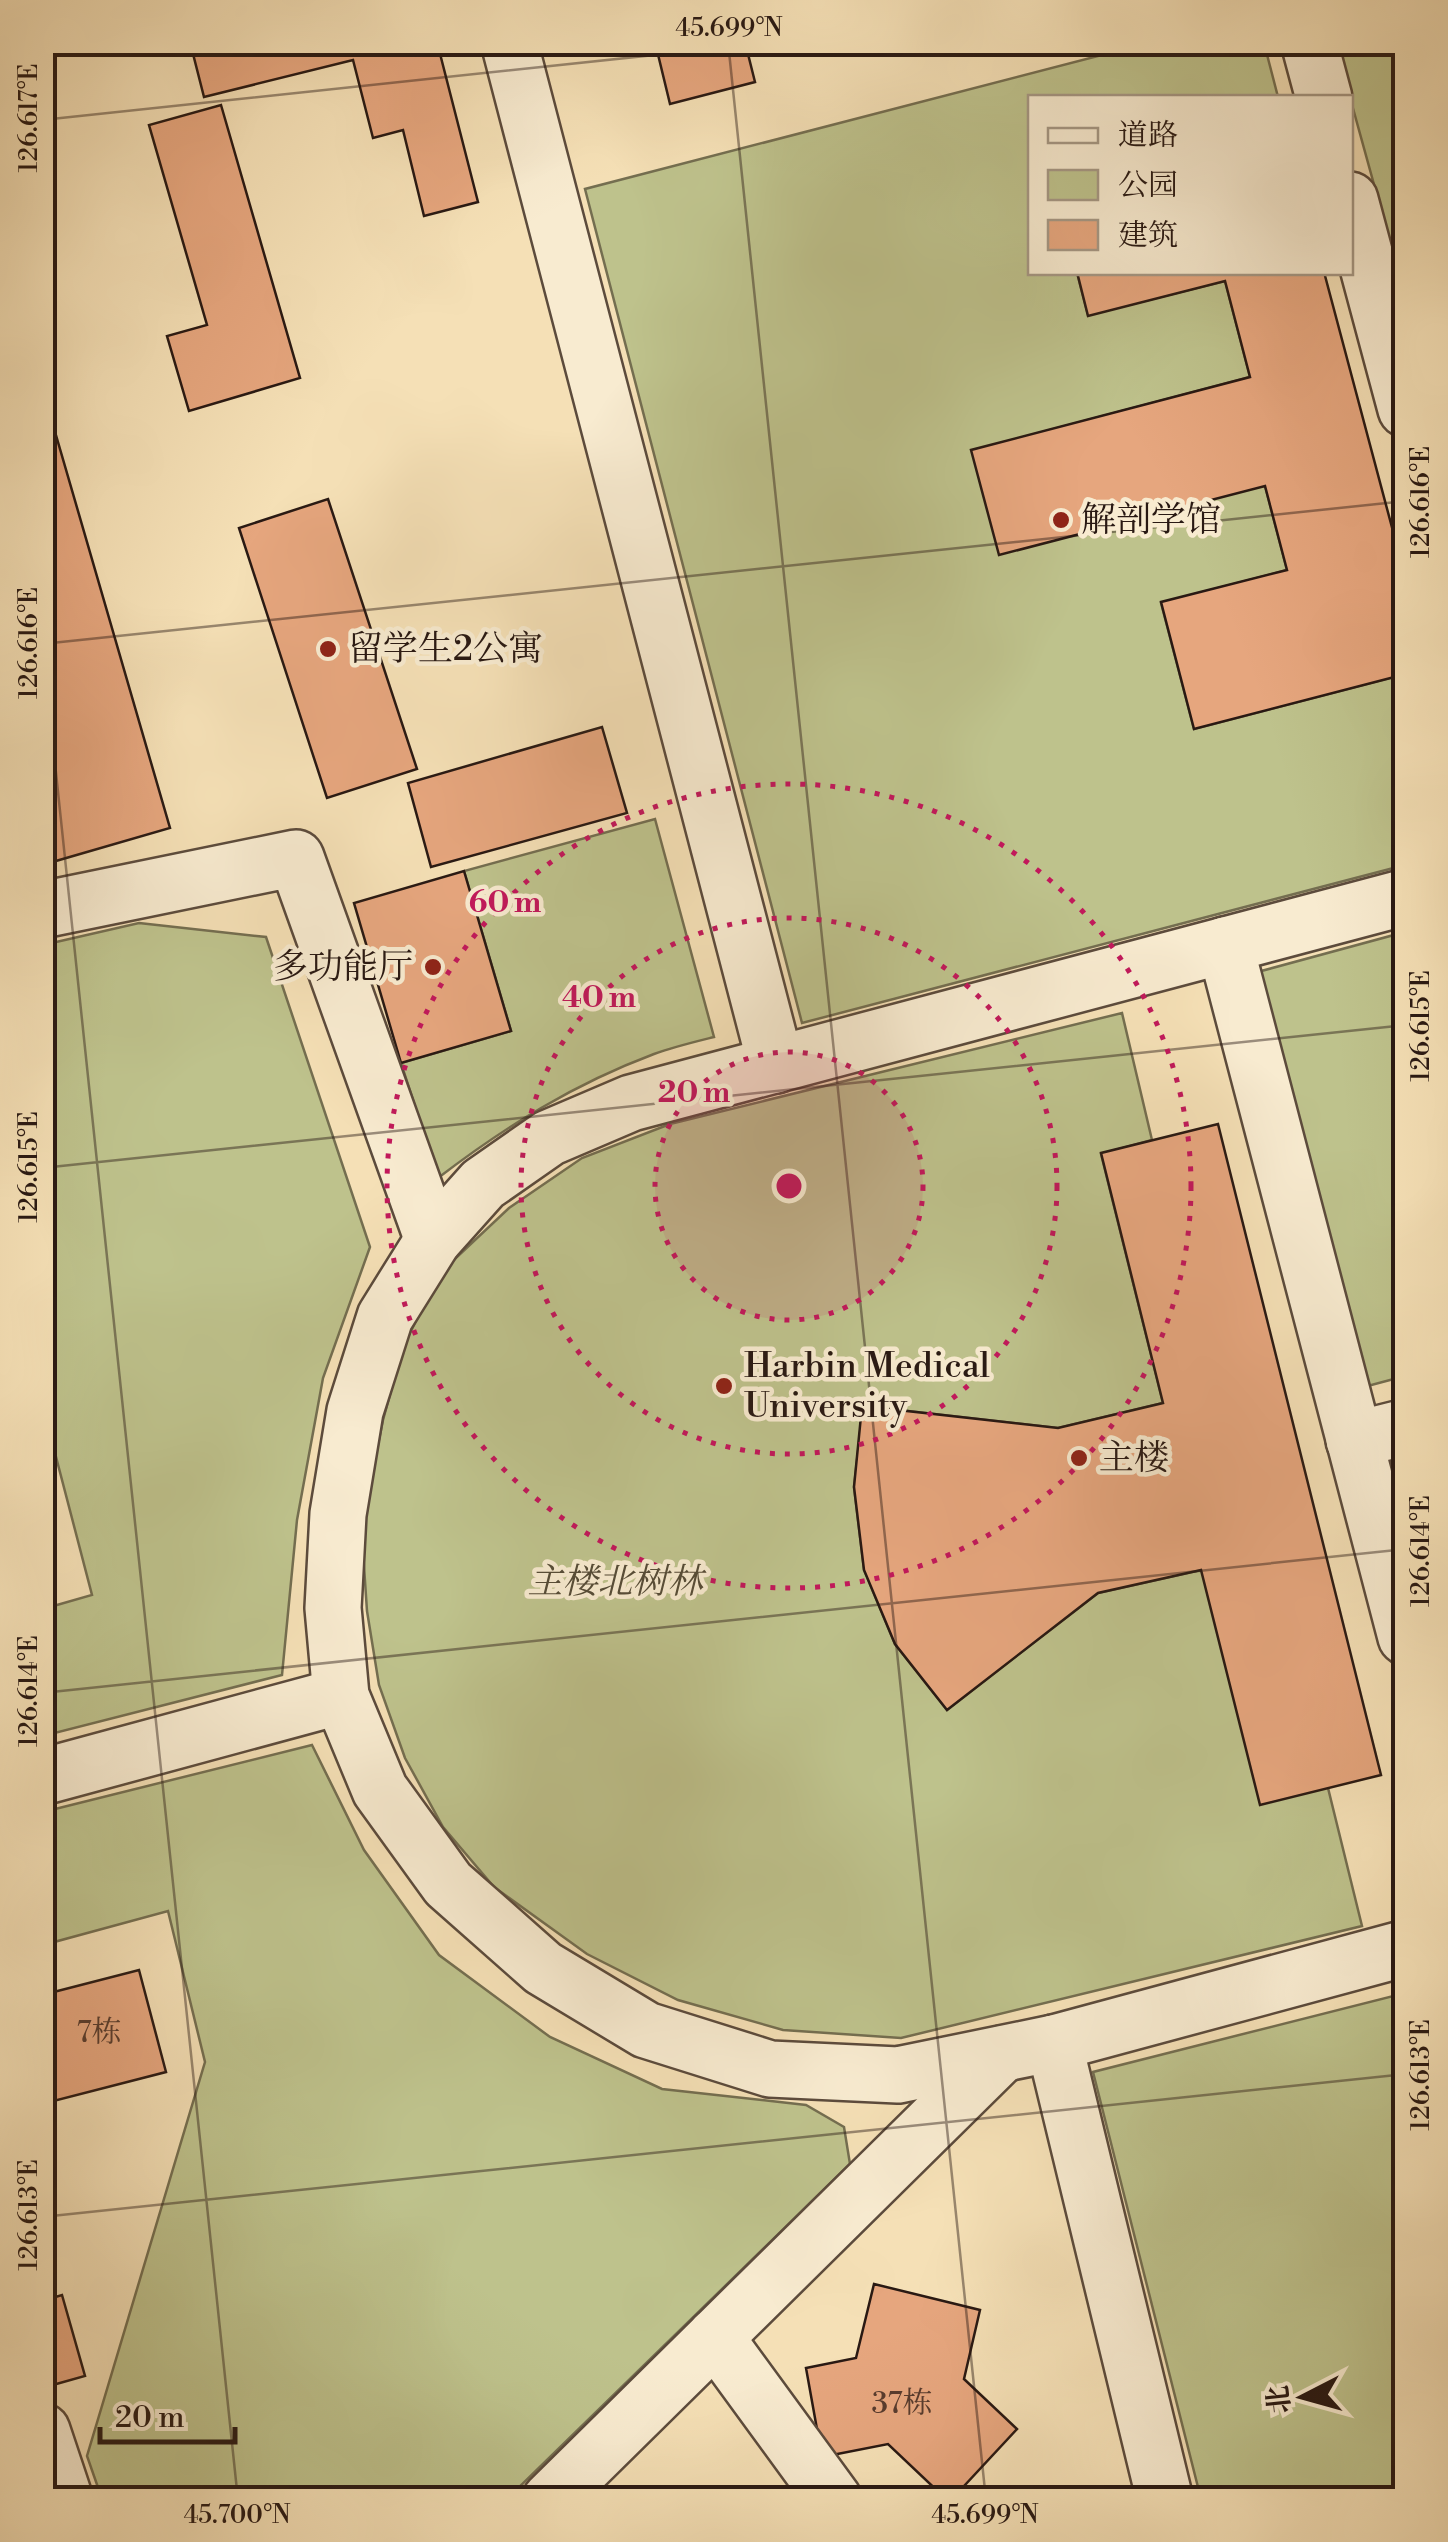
<svg xmlns="http://www.w3.org/2000/svg" width="1448" height="2542" font-family="'Libre Bodoni','Noto Serif SC',serif">
  <style>
    .green { fill: #bec28c; stroke: #746e50; stroke-width: 2.5 }
    .building { fill: #e6a67e; stroke: #291913; stroke-width: 2.5 }
    .lines { fill: none; stroke-linecap: round; stroke-linejoin: round }
    .minor-casing { stroke: #5c4b3c; stroke-width: 60 }
    .minor { stroke: #f8ebd0; stroke-width: 55 }
    .ticks { fill: none; stroke: #291913; stroke-width: 2.5; stroke-opacity: 0.45 }
    .ring { fill: none; stroke: #c2185b; stroke-width: 5; stroke-dasharray: 5 10 }
    .poi-dot { fill: #8f2418; stroke: #f8ebd0; stroke-width: 4 }
    .labels { text-anchor: middle; dominant-baseline: central; stroke-width: 9; stroke-linejoin: round; paint-order: stroke }
    .number-label { font-size: 30px; fill: #583c2e }
    .poi-label { font-size: 35px; fill: #291913; stroke: #f8ebd0; text-anchor: start }
    .park-label { font-size: 35px; font-style: italic; fill: #564c37; stroke: #f8ebd0 }
    .centre { fill: #c2185b; stroke: #f8ebd0; stroke-width: 5 }
    .ring-label { font-size: 30px; text-anchor: middle; font-weight: bold; fill: #c2185b; stroke: #f8ebd0; stroke-width: 9; stroke-linejoin: round; paint-order: stroke }
    .neatline { fill: none; stroke: #291913; stroke-width: 4 }
    .ticks-label { font-size: 25px; text-anchor: middle; fill: #291913 }
  </style>
  <rect width="100%" height="100%" fill="#f5e0b6"/>
  <filter id="stains"><feTurbulence type="fractalNoise" baseFrequency=".002" numOctaves="4"/><feColorMatrix values="0 0 0 0 .2 0 0 0 0 .09 0 0 0 0 .02 0 0 0 .5 -.17"/></filter>
  <radialGradient id="worn" r=".72"><stop offset=".6" stop-color="#630" stop-opacity="0"/><stop offset="1" stop-color="#630" stop-opacity=".3"/></radialGradient>
  <g class="green">
    <path d="M1148,43H1264L1278,97L1030,98V272L1077,273L1088,315L1225,281L1250,377L971,451L1265,486L1287,570L1161,603L1194,729L1405,674V865L802,1023L585,189Z"/>
    <path d="M1335,43H1405V297Z"/>
    <path d="M655,819L714,1037C694,1042 673,1047 654,1054C574,1084 506,1126 438,1178L401,1063L511,1031L464,871Z"/>
    <path d="M139,923L266,937L370,1247L323,1378L297,1520L282,1675L43,1736V1609L92,1595L43,1407V945Z"/>
    <path d="M1405,932V1376L1364,1387L1254,973Z"/>
    <path d="M1122,1013L1152,1140L1101,1154L1163,1403L1058,1428L863,1406L854,1487L864,1570L895,1644L947,1710L1098,1593L1201,1570L1328,1788L1362,1926L901,2038L783,2030L678,2000L587,1954L494,1887L443,1827L405,1758L379,1685L367,1611L363,1551L368,1494L383,1420L403,1347L440,1273L509,1208L582,1158L670,1124Z"/>
    <path d="M312,1745L364,1850L439,1955L550,2037L662,2089L806,2105L844,2127L850,2164L507,2499H102L87,2456L205,2062L168,1911L43,1945V1812Z"/>
    <path d="M1405,1993V2499H1201L1093,2072Z"/>
  </g>
  <g class="building">
    <path d="M190,42H437L478,202L424,216L403,130L373,138L353,60L204,97Z"/>
    <path d="M655,42H745L755,82L670,104Z"/>
    <path d="M221,105L300,378L189,411L167,336L207,325L149,125Z"/>
    <path d="M1077,272H1324L1406,580V674L1194,729L1161,602L1287,570L1265,486L999,555L971,450L1250,377L1225,281L1088,316Z"/>
    <path d="M42,387L170,828L42,865Z"/>
    <path d="M328,499L417,769L327,798L239,528Z"/>
    <path d="M602,727L627,813L431,867L408,783Z"/>
    <path d="M464,871L511,1031L401,1063L354,903Z"/>
    <path d="M1218,1124L1381,1775L1260,1805L1201,1570L1098,1593L947,1710L895,1644L864,1570L854,1487L862,1406L1058,1428L1163,1403L1101,1153Z"/>
    <path d="M139,1970L166,2072L42,2104V1995Z"/>
    <path d="M874,2284L980,2310L964,2379L1017,2429L951,2500H947L888,2444L822,2457L806,2368L856,2358Z"/>
    <path d="M62,2295L85,2376L42,2388V2301Z"/>
  </g>
  <g class="lines">
    <defs>
      <g id="minor">
        <path d="M509,42L776,1065"/>
        <path d="M1309,42L1324,98"/>
        <path d="M1350,200L1406,409"/>
        <path d="M1406,897L631,1103L549,1138L483,1184L433,1240L385,1317L355,1411L338,1514L333,1608L341,1696L380,1790L448,1884L543,1968L646,2030L770,2069L898,2075L1054,2043L1406,1948"/>
        <path d="M42,910L296,858L433,1240"/>
        <path d="M1225,945L1406,1637"/>
        <path d="M1354,1440L1406,1427"/>
        <path d="M42,1777L341,1696"/>
        <path d="M1054,2043L1165,2500"/>
        <path d="M715,2337L834,2500"/>
        <path d="M42,2431L65,2500"/>
        <path d="M550,2500L1002,2054"/>
      </g>
    </defs>
    <use href="#minor" class="minor-casing"/>
    <use href="#minor" class="minor"/>
  </g>
  <path class="ticks" d="M728,42L986,2500M42,120L777,42M42,640L238,2500M42,644L1406,501M42,1168L1406,1025M42,1693L1406,1549M42,2217L1406,2074"/>
  <circle cx="789" cy="1186" r="134" fill="#c2185b" fill-opacity=".12"/>
  <g class="ring">
    <circle cx="789" cy="1186" r="134"/>
    <circle cx="789" cy="1186" r="268"/>
    <circle cx="789" cy="1186" r="402"/>
  </g>
  <g class="poi-dot">
    <circle cx="1061" cy="520" r="10"/>
    <circle cx="328" cy="649" r="10"/>
    <circle cx="433" cy="967" r="10"/>
    <circle cx="724" cy="1386" r="10"/>
    <circle cx="1079" cy="1458" r="10"/>
  </g>
  <g class="labels">
    <g class="number-label">
      <text x="99" y="2033">7栋</text>
      <text x="902" y="2404">37栋</text>
    </g>
    <g class="poi-label">
      <text x="1081" y="520">解剖学馆</text>
      <text x="348" y="649">留学生2公寓</text>
      <text x="413" y="967" text-anchor="end">多功能厅</text>
      <text x="744" y="1366">Harbin Medical<tspan x="744" dy="40">University</tspan></text>
      <text x="1099" y="1458">主楼</text>
    </g>
    <g class="park-label">
      <text x="615" y="1582">主楼北树林</text>
    </g>
  </g>
  <circle cx="789" cy="1186" r="15" class="centre"/>
  <g class="ring-label">
    <text x="505" y="912">60 m</text>
    <text x="599" y="1007">40 m</text>
    <text x="694" y="1102">20 m</text>
  </g>
  <rect width="1448" height="2542" fill="none" stroke="#f5e0b6" stroke-width="110"/>
  <rect x="1028" y="95" width="325" height="180" fill="#f8ebd0" stroke="#a59784" stroke-width="2.5"/>
  <rect x="1048" y="128" width="50" height="15" fill="#f8ebd0" stroke="#a59784" stroke-width="2.5"/>
  <text x="1118" y="145" font-size="30" fill="#291913">道路</text>
  <rect x="1048" y="170" width="50" height="30" fill="#bec28c" stroke="#a59784" stroke-width="2.5"/>
  <text x="1118" y="195" font-size="30" fill="#291913">公园</text>
  <rect x="1048" y="220" width="50" height="30" fill="#e6a67e" stroke="#a59784" stroke-width="2.5"/>
  <text x="1118" y="245" font-size="30" fill="#291913">建筑</text>
  <g transform="translate(1303 2397) rotate(264)" stroke="#f8ebd0" stroke-width="8" paint-order="stroke">
  <path d="M0-8L18 38L0 25L-18 38Z" fill="#291913"/>
  <text y="-15" font-size="28" font-weight="bold" text-anchor="middle" fill="#291913">北</text>
  </g>
  <path d="M100 2427v15h135v-15" fill="none" stroke="#291913" stroke-width="5"/>
  <text x="115" y="2427" font-size="30" fill="#291913" stroke="#f8ebd0" stroke-width="8" paint-order="stroke">20 m</text>
  <rect x="55" y="55" width="1338" height="2432" class="neatline"/>
  <g class="ticks-label">
    <text x="729" y="36">45.699°N</text>
    <text transform="translate(28 118) rotate(-90)" y="9">126.617°E</text>
    <text transform="translate(1420 502) rotate(-90)" y="9">126.616°E</text>
    <text transform="translate(28 643) rotate(-90)" y="9">126.616°E</text>
    <text transform="translate(1420 1026) rotate(-90)" y="9">126.615°E</text>
    <text transform="translate(28 1167) rotate(-90)" y="9">126.615°E</text>
    <text transform="translate(1420 1551) rotate(-90)" y="9">126.614°E</text>
    <text transform="translate(28 1691) rotate(-90)" y="9">126.614°E</text>
    <text transform="translate(1420 2075) rotate(-90)" y="9">126.613°E</text>
    <text transform="translate(28 2215) rotate(-90)" y="9">126.613°E</text>
    <text x="237" y="2523">45.700°N</text>
    <text x="985" y="2523">45.699°N</text>
  </g>
  <rect width="100%" height="100%" filter="url(#stains)"/>
  <rect width="100%" height="100%" fill="url(#worn)"/>
</svg>
